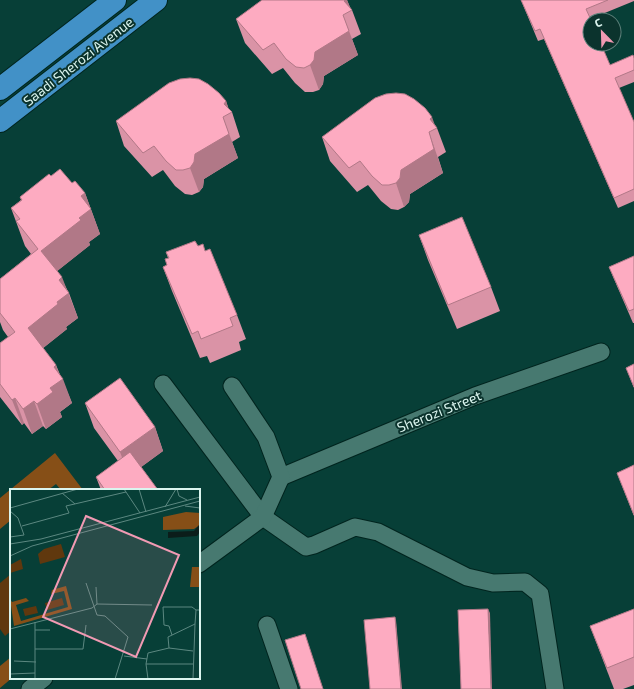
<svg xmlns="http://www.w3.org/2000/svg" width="634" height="689" font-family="'Exo 2',sans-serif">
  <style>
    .green { fill: #60380e }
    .forest { fill: #864f17 }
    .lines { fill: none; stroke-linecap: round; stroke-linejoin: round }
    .minor-casing { stroke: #00241e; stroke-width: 19 }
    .highway-casing { stroke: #00241e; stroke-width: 24 }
    .minor { stroke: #477970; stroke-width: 17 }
    .highway { stroke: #4291c7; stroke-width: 22 }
    .wall { fill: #da93a6 }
    .shaded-wall { fill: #b17887 }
    .building { fill: #fdabc1; stroke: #b17887 }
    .labels { text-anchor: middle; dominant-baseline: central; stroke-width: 4; stroke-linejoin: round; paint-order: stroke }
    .street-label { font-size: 14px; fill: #dbf5ef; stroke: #0b332d }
    .inset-road { fill: none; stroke: #5c8881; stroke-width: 1 }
    .view { fill: #f19ab3; fill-opacity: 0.15; stroke: #f19ab3; stroke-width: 2 }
    .inset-edge { fill: none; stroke: #dbf5ef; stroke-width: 2 }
  </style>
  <rect width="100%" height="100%" fill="#073f37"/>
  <path class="green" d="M11,574V631L5,636L0,629V583Z"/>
  <g class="forest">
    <path d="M55,453L83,490H61L56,484L48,490H11V520L0,529V498Z"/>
    <path d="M11,657V678H12L0,688V666Z"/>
  </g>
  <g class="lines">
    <defs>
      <g id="minor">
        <path d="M163,384L263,517L306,547L314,545L355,527L378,532L467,577L493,583L525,582L540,594L555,689"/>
        <path d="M281,477L475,396L601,352"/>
        <path d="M199,564L263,517L281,477L266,437L232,386"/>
        <path d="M267,625L289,689"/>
        <path d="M30,689L44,678"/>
      </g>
      <g id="highway">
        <path d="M0,89L115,0"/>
        <path d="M0,121L156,0"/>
      </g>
    </defs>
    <use href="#minor" class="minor-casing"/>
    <use href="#highway" class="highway-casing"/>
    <use href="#minor" class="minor"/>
    <use href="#highway" class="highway"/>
  </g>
  <g class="wall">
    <path d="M347,0L350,7L352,10L361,34L352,39L358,55L324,76L323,84L319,90L313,92H305L295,83L283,68L272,74L245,43L236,19Z"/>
    <path d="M521,0H634V1L590,19L610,65L634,58V82L619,88L634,122V201L618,208L544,39L538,41Z"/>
    <path d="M226,101L229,110L232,112L240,137L232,142L238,158L204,179L203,187L199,192L192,195L185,194L175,186L163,170L152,177L124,146L116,121Z"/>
    <path d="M435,125L437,128L446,152L438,157L443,173L410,194L409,202L404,207L398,210L391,209L381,201L368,185L357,192L330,161L322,137Z"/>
    <path d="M51,176L72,183L85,193L100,234L89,242L90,245L57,271L69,293L78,318L66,327L67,329L43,348L56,365L72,403L60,412L62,417L46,429L43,426L32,434L24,423L22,425L0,397V343L8,337L3,330L0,322V279L31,254L25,246L11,208L21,200L20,197Z"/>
    <path d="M419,235L491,287L500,311L457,329L428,260Z"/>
    <path d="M198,246L205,251L237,315L246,339L239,342L241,350L210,363L207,356L200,358L172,291L163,267L167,265L168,258L166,252Z"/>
    <path d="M634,256V323H633L614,279L609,267Z"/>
    <path d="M634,364V388L626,368Z"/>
    <path d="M85,403L155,427L163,451L141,467L158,490H101L96,477L118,461L94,428Z"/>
    <path d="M634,465V516L617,473Z"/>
    <path d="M634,609V685L623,689H614L590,626Z"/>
  </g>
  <g class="shaded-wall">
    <path d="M345,0H347L351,10L344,1Z"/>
    <path d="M343,15L358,55L324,76L323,84L319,90L310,65L315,52Z"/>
    <path d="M226,101L230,113L224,104Z"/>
    <path d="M223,117L238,158L204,179L203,187L199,192L190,168L195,154Z"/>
    <path d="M432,117L436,128L430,119Z"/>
    <path d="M429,132L443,173L410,194L409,202L404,207L396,183L401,170Z"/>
    <path d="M85,193L100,234L89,242L90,245L51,276L41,251L79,218L81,196Z"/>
    <path d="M62,277L78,318L66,327L67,329L37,353L28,328L57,302L59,280Z"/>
    <path d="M56,365L61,380L63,379L72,403L60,412L62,417L46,429L37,404L50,388L54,367Z"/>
    <path d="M15,398L24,423L22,425L12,400Z"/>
    <path d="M34,401L43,426L32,434L23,409Z"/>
    <path d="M155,427L163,451L129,476L120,452Z"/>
    <path d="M488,609L490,613L492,689H491Z"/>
    <path d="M395,617L396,620L402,689H401Z"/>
  </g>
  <g class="building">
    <path d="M262,0H345L344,1L352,10L343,15L349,31L315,52L314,60L310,65L304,68L296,67L286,59L274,43L263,50L236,19Z"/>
    <path d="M521,0H608L586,9L591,20H590V44H601L610,65L633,55L634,58V70L615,78L634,122V189L614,198L540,29L535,31Z"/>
    <path d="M190,78L199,79L208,84L219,93L226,101L224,104L232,112L223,117L229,134L195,154L194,162L190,168L183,170H176L166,161L154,146L143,153L116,121L169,83L180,79Z"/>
    <path d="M396,93L405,94L414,99L425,108L432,117L430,119L437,128L429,132L434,149L401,170L400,178L396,183L389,185H382L372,176L360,161L349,168L322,137L375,98L386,94Z"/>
    <path d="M60,169L72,183L75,181L85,193L81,196L91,209L79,218L81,220L41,251L62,277L59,280L69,293L57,302L58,304L28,328L56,365L54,367L63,379L50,388L53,392L37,404L34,401L23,409L15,398L12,400L0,384V343L15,332L0,313V279L38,249L16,221L20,219L11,208L22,200L20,197L49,174L51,176Z"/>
    <path d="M462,217L491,287L448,305L419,235Z"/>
    <path d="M195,241L198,246L203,244L205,251L210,249L237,315L230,318L233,326L201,339L198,331L192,334L163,267L167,265L165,259L169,258L166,252Z"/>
    <path d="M634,256V309L629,311L609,267Z"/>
    <path d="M634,364V387L626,368Z"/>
    <path d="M120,378L155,427L120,452L85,403Z"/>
    <path d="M130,452L158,490H105L96,477Z"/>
    <path d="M634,465V515L617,473Z"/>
    <path d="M488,609L491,689H461L458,610Z"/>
    <path d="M634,609V657L607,668L590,626Z"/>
    <path d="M395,617L401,689H370L364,620Z"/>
    <path d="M305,634L323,689H301L285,640Z"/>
  </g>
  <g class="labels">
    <g class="street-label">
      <text transform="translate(78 61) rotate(-38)">Saadi Sherozi Avenue</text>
      <text transform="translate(439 411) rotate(-22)">Sherozi Street</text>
    </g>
  </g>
  <g transform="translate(10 489)">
    <rect width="190" height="190" fill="#073f37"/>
    <path d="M51,55L55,68L30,75L28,65L34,60ZM11,70L13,80L0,84V76ZM52,109L54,116L37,121L35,114ZM26,117L28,124L15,127L13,120Z" fill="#60380e"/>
    <path d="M176,23L190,24V36L184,40L153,41V28ZM182,78H190V98H180ZM56,97L62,120L4,137L0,110L2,113L16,109L19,112L6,116L11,132L58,118L54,102L41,105L42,101Z" fill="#864f17"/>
    <path d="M189,36L190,43L187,47L158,49V43L184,42Z" fill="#0b1d1a"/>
    <path class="inset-road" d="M114,0L130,24M129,0L136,23M167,0L169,7L177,11M52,4L65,15M175,17L190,19M155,18L166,0M0,19L68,0M0,22L8,29L14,46L0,48M12,37L59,24L56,17L116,3M0,55L31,50L190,8M0,67L22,57L190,12M76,94L87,126L95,127L118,148L105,190M87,115L142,116M25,133V190M185,135L186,121H190M0,140L82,119L87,115L86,98M25,141H40M162,146L159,137L154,136L153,118H182L186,121M25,160H73L76,136M183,162L159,159L158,148L185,135L183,190M114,167L137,170M4,172L26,173M136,175L138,164L159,159M0,185L25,184M138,190L136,175H183"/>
    <path class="view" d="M76,27L169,66L126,168L33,128Z"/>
    <rect width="190" height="190" class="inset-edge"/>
  </g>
  <g transform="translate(602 32) rotate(337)"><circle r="19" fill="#0b332d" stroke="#5e817b"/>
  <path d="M0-3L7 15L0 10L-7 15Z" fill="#f19ab3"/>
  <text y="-6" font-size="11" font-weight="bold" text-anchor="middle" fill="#dbf5ef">С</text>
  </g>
</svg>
